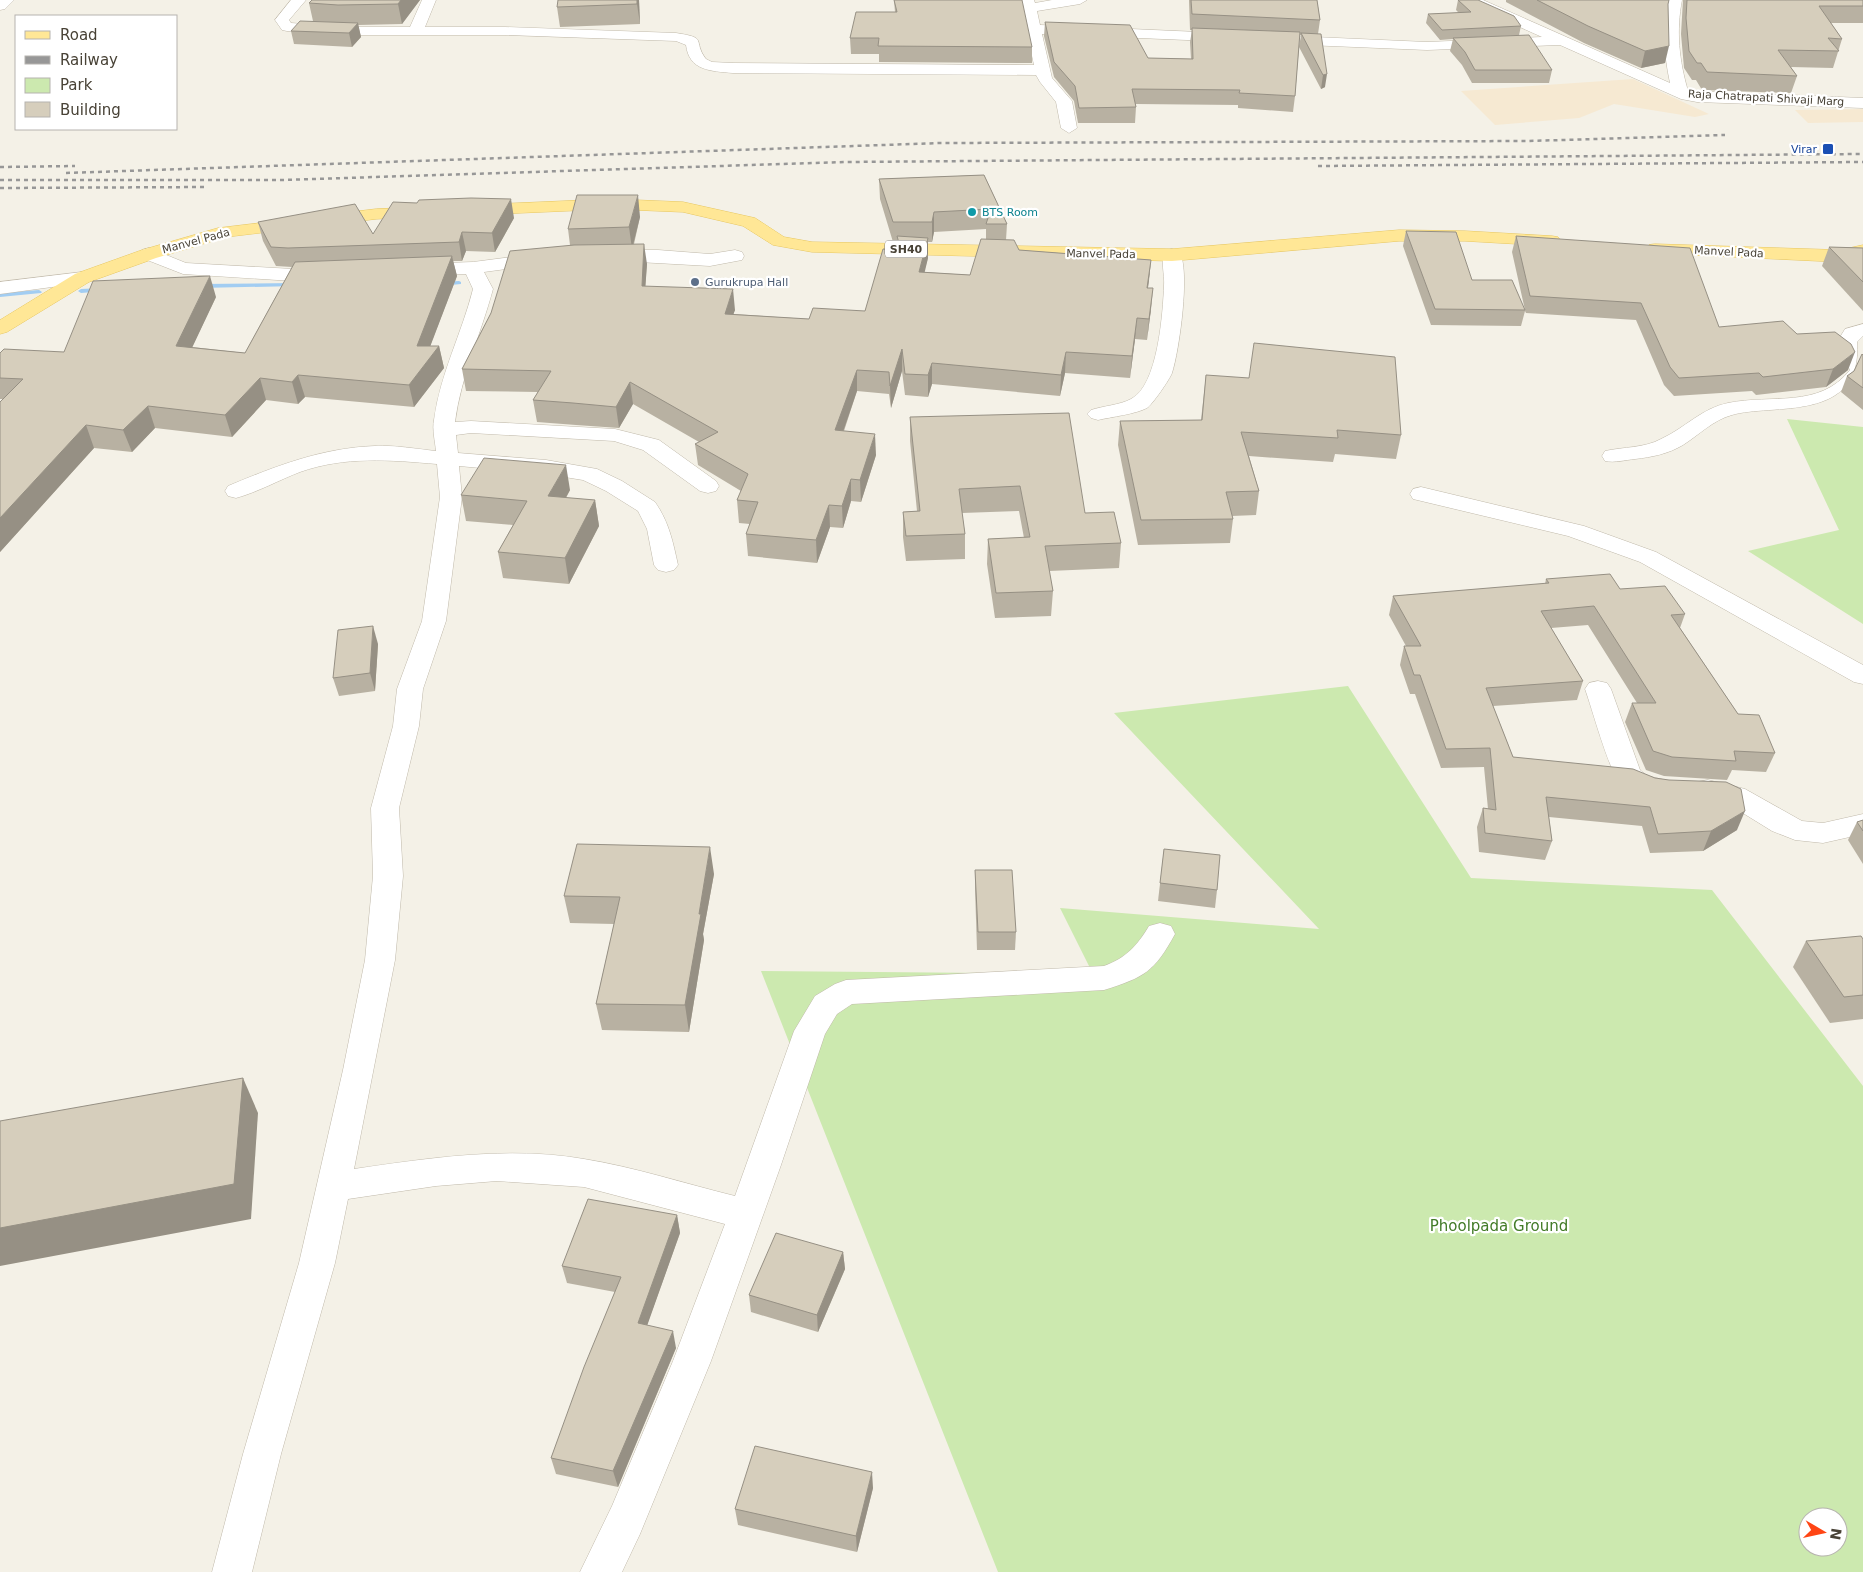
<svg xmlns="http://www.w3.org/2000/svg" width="1863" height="1572" font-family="'DejaVu Sans',sans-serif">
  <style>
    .commercial { fill: #f6e9d2 }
    .green { fill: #cce9af; fill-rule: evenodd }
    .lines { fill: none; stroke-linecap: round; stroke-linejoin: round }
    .stream { fill: #a2cdf2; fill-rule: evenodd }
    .minor-casing { stroke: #c0b9aa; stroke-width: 1 }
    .major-casing { stroke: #e7c762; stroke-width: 1 }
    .minor { fill: #fff; fill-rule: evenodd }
    .major { fill: #ffe796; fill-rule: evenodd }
    .rail { stroke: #979797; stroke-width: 2.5; stroke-dasharray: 4 4; stroke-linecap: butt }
    .wall { fill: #b8b1a2; fill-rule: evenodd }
    .shaded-wall { fill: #969084 }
    .building { fill: #d6cebc; stroke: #969084 }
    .transit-dot { fill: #1a4fb4; stroke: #fff; stroke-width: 2 }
    .culture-dot { fill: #0f9aa8; stroke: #fff; stroke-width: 2 }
    .service-dot { fill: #5c6f8a; stroke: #fff; stroke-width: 2 }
    .labels { text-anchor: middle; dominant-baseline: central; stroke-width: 4.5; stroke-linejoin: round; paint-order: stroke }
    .far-street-label { font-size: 11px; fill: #484236; stroke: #fff }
    .far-transit-label { font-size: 11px; fill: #164399; stroke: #fff; text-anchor: end }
    .far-culture-label { font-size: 11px; fill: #0d838f; stroke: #fff; text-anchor: start }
    .shield { fill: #fff; stroke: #7f7b72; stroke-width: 1 }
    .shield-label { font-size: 11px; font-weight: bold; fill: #484236 }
    .far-service-label { font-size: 11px; fill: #4e5e75; stroke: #fff; text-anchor: start }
    .near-park-label { font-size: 15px; fill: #427b27; stroke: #fff }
  </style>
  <rect width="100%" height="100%" fill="#f4f1e7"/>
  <g class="commercial">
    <path d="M1633,79L1709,114L1695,117L1614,104L1579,118L1495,125L1461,91Z"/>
    <path d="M1863,109V122L1808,123L1795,110Z"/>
  </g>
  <g class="green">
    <path d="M1787,419L1863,427V624L1748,551L1839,530Z"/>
    <path d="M1348,686L1471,878L1712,890L1863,1086V1572H998L761,971L1093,974L1060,908L1319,929L1114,713ZM1808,1517H1838V1547H1808Z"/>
  </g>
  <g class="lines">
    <g class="stream">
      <path d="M459,281L461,282V284L440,286L437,284L440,282Z"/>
      <path d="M295,283L298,285L297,286L200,288L197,286L200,284Z"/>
      <path d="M103,288L106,290L105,291L81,293L78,291L81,289Z"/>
      <path d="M39,290L42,292L41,293L0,297V293Z"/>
    </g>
    <defs>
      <g id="minor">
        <path d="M0,0H14L5,9L0,10Z"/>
        <path d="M291,0H306L289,20L291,23L342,27H410L422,0H436L425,27H505L676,33C709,38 692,40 706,59L712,62L733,63L1034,65L1020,0H1034L1035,3L1052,0H1087L1080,4L1037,11L1040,25L1427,42L1542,37L1466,3L1464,0H1483L1670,83C1664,55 1662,28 1668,0H1682C1676,31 1679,60 1688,91L1863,98V108L1697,102L1681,99L1560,45L1427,50L1042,34L1052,78L1072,101L1077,128L1069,133L1061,128L1056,102L1040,82L1036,75L733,73C711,71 689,71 686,45L676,41L505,35H342L287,31L282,30L275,20Z"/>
        <path d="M149,248L186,263L293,269H332L334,273L332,277L293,281L183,274L142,258L140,254L142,250Z"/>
        <path d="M1172,249L1179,251C1191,269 1179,352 1172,373C1170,379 1152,405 1147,408C1136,414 1111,417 1098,420L1091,418L1087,414L1091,410C1103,406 1120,405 1131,399C1158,386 1163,312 1164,285C1165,275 1160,260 1165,251Z"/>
        <path d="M609,250H658L710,254L735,250L742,252L744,256L742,260L710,266L602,260L600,256L602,252Z"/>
        <path d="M543,253L550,255L552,259L550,263L484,272L493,289C481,334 461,376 455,422L471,421L615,429L659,440L716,481L719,486L716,491L708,493L700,491L643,450L614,441L471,433L456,435L458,453L546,460L597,469L622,481L655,502C669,522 673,542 678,565L674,570L666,572L658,570L654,565L647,529L638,511L606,491L583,480L546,474L459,466L462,497L446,621L423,689L419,726L399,808L403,876L395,960L354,1169C430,1158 508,1146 584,1159C634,1167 686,1184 735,1196L794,1031L815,996L835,984L846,980L1104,966C1126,958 1137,946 1149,926L1160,923L1171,926L1175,934C1154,972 1145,977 1104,990L852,1004L837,1014L825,1034L781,1165L711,1361L640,1534L622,1572H580L612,1506L673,1361L725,1224L584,1187L497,1181L436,1186L348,1199L335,1263L281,1454L252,1572H212L243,1454L299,1263L343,1070L365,960L373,876L371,808L393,726L397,689L422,621L440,497L437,464C390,460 345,456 300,472C279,480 258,492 236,498L228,496L225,491L228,486C276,466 322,448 375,446C395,445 416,449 436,451C435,441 432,429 434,420C440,374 462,333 473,289L466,274L418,276L411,274L409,270L411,266L418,264L473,262Z"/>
        <path d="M82,272L89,274L91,278L89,282L0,294V282Z"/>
        <path d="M1863,324V336L1857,342C1863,424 1771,403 1732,415C1713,420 1699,435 1683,445C1668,454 1652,457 1635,459C1625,460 1615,463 1605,461L1602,456L1605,451C1623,447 1645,448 1661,439C1685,428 1702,408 1728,403C1772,394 1819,409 1850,370L1837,342L1845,329Z"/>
        <path d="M1421,487L1584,526L1656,552L1863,665V684L1854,682L1640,562L1568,536L1413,499L1410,494L1413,489Z"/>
        <path d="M1598,681L1607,683L1611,689L1640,770L1647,776L1665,780L1669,787L1665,794C1649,798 1630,794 1619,781C1608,768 1592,708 1585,689L1589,683Z"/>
        <path d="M1708,780L1745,789L1802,821L1823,823L1863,814V834L1823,843L1795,840L1772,831L1725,802L1698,796L1694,789L1698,782Z"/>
      </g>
      <g id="major">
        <path d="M611,199L683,202L755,218L784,237L812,242L1172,249L1399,230L1465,231L1552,236L1558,237L1561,241L1558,245L1552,246L1465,241H1399L1172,261L812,252L773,245L743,226L683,212L611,209L474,215L468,214L465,210L468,206L474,205Z"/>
        <path d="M423,207L429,208L432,212L429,216L376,219L226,237L156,258L89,282L7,332L0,334V320L75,274L142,250L218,228L376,209Z"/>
        <path d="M1655,244L1840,250L1863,245V257L1840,262L1649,253L1646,249L1649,245Z"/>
      </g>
    </defs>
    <use href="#minor" class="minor-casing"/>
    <use href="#major" class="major-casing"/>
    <use href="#minor" class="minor"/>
    <use href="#major" class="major"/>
    <g class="rail">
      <path d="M1318,166L1863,162"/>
      <path d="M0,167L75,166"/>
      <path d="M66,173L941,143L1529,141L1725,135"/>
      <path d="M0,180H282L845,162L1863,154"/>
      <path d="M0,188L206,187"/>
    </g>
  </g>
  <g class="wall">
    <path d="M420,0L402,24L358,25L361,37L352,47L294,44L291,31L313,21L309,3Z"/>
    <path d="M639,0L640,24L560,27L557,7Z"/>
    <path d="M894,0L1032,47V63L879,62V54H851L850,38L895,12Z"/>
    <path d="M1189,0H1317L1320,20L1318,34L1325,87L1321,89L1299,47L1301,35H1300L1295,96L1293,112L1238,108V105L1136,104V107L1135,123H1078L1074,101L1054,77L1044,36L1045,22L1148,58L1191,59L1190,42L1192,30H1190Z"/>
    <path d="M1458,0L1521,26L1519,35L1552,70L1549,83H1472L1462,65L1450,51L1453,39L1440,40L1426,23L1428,14L1459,13L1456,10Z"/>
    <path d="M1506,0H1669L1668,4L1665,63L1641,68L1584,43L1506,2Z"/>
    <path d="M1683,0H1863V23H1831L1842,39L1833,68L1791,67L1797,76L1791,93L1702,90L1696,80H1692L1684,68L1681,34Z"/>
    <path d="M984,175L1007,224L1006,240L1019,250L1151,260L1148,288L1151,309L1147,340L1135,339L1130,378L1065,373L1060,396L932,384L928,397L905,395L902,371L891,408L889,394L857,391L844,431L876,455L861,502L851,501L843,528L830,527L817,563L748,556L746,534L750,524L739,523L737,500L741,491L698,465L695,444L699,442L633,404L619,428L576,425L537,422L533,400L538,392L466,391L462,369L491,313L570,245L568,229L640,217L634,244L647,264L645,286L735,310L733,314L809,319L865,311L897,249V242H893L880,199L879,179ZM986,229V240L970,275L924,272L928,258V242H932L934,232Z"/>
    <path d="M514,218L495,252L466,251L462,261H453L457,276L430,346H439L444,368L414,407L305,397L298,404L266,400L232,437L155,428L132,452L94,448L0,552V402L3,399H0V353L64,352L216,297L192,347L245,353L292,267L276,266L263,241L258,222L373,234Z"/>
    <path d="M1406,231L1472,280L1525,310L1512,252L1516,236L1719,327L1797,334L1848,370L1826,387L1756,395L1752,391L1674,396L1664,385L1636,320L1526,313L1525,311L1521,326L1431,325L1403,246Z"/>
    <path d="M1829,247L1863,248V311L1822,266Z"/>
    <path d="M1863,355V410L1841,392L1847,376L1854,371Z"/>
    <path d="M1206,375L1401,435L1396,459L1335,454L1333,462L1249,456L1259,491L1256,515L1232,516L1233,519L1230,543L1138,545L1118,445L1120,421L1201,420Z"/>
    <path d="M910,417L1085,513L1121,543L1119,568L1049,571L1053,591L1051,616L995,618L987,564L988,539L1024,538L1019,511L962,513L965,534V559L906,561L903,537V512L917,511L910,441Z"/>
    <path d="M570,490L566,498L595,500L599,526L569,584L503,578L498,552L513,525L466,521L461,495Z"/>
    <path d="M1546,579L1620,589L1685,614L1680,628L1738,714L1775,753L1766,772L1732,770L1727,780L1664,776L1646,770L1625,722L1632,703H1637L1588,625L1551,628L1583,681L1577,700L1493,706L1513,757L1737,830L1703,851L1650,853L1642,826L1549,817L1552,841L1545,860L1479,852L1477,827L1483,808L1488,809L1484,767L1441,768L1415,694H1410L1400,665L1404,646H1406L1389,615L1393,596L1545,584Z"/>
    <path d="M378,644L375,691L339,696L333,678Z"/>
    <path d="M1863,820V864L1848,840L1857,822Z"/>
    <path d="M1164,849L1217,890L1215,908L1158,901Z"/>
    <path d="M975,870L1016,932L1015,950H977L975,888Z"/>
    <path d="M714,874L703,934L704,940L689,1032L602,1030L596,1004L614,924L570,923L564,896Z"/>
    <path d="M1863,939V1019L1830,1023L1793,967L1806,941Z"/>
    <path d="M677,1215L680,1233L647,1325L676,1348L618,1487L556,1474L551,1458L615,1292L567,1283L562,1266Z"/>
    <path d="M843,1252L845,1269L818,1332L751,1312L749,1295Z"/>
    <path d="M873,1488L857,1552L738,1525L735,1509Z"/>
  </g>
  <g class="shaded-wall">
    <path d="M401,0H420L402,24L398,4Z"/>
    <path d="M637,0H639L640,24L637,4Z"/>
    <path d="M358,23L361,37L352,47L349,33Z"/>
    <path d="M1669,46L1665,63L1641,68L1645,51Z"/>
    <path d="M1327,74L1325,87L1321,89L1323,75Z"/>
    <path d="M638,195L640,217L632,249L629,227Z"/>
    <path d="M511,199L514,218L495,252L492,233Z"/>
    <path d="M934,212V232L932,242V222Z"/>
    <path d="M462,232L466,251L462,261L459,242Z"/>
    <path d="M928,238V258L920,292L919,272Z"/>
    <path d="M644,244L647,264L644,307L642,286Z"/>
    <path d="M452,256L457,276L422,368L417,346Z"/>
    <path d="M1151,260L1149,280L1145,308L1147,288Z"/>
    <path d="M210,276L216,297L183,367L176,346Z"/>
    <path d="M1153,288L1151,309L1147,340L1149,319Z"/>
    <path d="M733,289L735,310L726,335L725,314Z"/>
    <path d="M1137,318L1135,339L1130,378L1132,356Z"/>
    <path d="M439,346L444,368L414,407L409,385Z"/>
    <path d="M902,349V371L891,408L890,386Z"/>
    <path d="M1066,352L1065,373L1060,396L1061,375Z"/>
    <path d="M1855,352L1848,370L1826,387L1833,369Z"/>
    <path d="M932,363V384L928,397V375Z"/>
    <path d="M857,370V391L836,452L835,430Z"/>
    <path d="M298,375L305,397L298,404L292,382Z"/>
    <path d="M260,378L266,400L232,437L225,415Z"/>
    <path d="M630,382L633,404L619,428L616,407Z"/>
    <path d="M148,406L155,428L132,452L123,430Z"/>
    <path d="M86,425L94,448L0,552V518Z"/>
    <path d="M875,434L876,455L861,502L860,480Z"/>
    <path d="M566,465L570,490L552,522L548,496Z"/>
    <path d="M851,479V501L843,528L842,506Z"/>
    <path d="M595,500L599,526L569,584L565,558Z"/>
    <path d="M829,505L830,527L817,563L816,540Z"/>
    <path d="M373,626L378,644L375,691L370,673Z"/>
    <path d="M1745,811L1737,830L1703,851L1711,831Z"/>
    <path d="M710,847L714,874L703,934L704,940L689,1032L685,1005L699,914Z"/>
    <path d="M243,1078L258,1113L251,1219L0,1266V1228Z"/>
    <path d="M677,1215L680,1233L642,1340L638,1323Z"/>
    <path d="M843,1252L845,1269L818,1332L817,1315Z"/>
    <path d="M673,1331L676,1348L618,1487L613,1471Z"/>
    <path d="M872,1472L873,1488L857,1552L856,1536Z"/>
  </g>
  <g class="building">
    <path d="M312,0H401L398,4L338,5L309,3Z"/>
    <path d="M558,0H637V4L557,7Z"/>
    <path d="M894,0H1022L1032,47L878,46L879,38H850L856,12H897Z"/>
    <path d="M1191,0H1317L1320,20L1192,14Z"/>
    <path d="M1458,0H1478L1514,16L1521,26L1442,30L1428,14L1471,12Z"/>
    <path d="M1537,0H1669L1668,4L1669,46L1645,51L1588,26Z"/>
    <path d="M1687,0H1863V6H1819L1842,39L1828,38L1839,51L1778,50L1797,76L1707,72L1701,63H1697L1689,51L1686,18Z"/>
    <path d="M300,21L358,23L349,33L291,31Z"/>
    <path d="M1045,22L1130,25L1148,58L1193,59L1192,28L1300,32L1295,96L1239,93L1240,90L1132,89L1136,107L1079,108L1075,86L1054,62Z"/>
    <path d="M1301,33L1321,34L1327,74L1323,75Z"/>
    <path d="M1529,35L1552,70H1475L1465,52L1453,38Z"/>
    <path d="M984,175L1007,224H986L991,209L934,212L932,222H893L879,179Z"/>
    <path d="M577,195H638L629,227L568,229Z"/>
    <path d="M471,198L511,199L492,233L462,232L459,242L288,248L271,247L258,222L355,204L373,234L393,202L417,203L419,200Z"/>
    <path d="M1406,231L1456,232L1472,280H1512L1525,310L1435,309Z"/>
    <path d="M897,236L928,238L919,272L970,275L981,239L1014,240L1019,250L1151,260L1147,288H1153L1149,319L1137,318L1132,356L1066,352L1061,375L932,363L928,375L905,374L902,349L890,386L889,372L857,370L835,430L875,434L860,480L851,479L842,506L829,505L816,540L746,534L758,502L737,500L748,474L695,444L718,432L630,382L616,407L573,403L533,400L551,371L462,369L491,313L510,251L574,245L644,244L642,286L733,289L725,314L809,319L813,308L865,311L883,249L901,250Z"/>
    <path d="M1516,236L1690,248L1719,327L1783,321L1797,334L1835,332L1851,344L1855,352L1833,369L1763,377L1759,373L1679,378L1670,367L1641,303L1530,296Z"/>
    <path d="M1829,247L1863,248V282Z"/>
    <path d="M452,256L417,346H439L409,385L298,375L292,382L260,378L225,415L148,406L123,430L86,425L0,518V402L23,379L0,378V353L4,349L64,352L93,281L210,276L176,346L245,353L295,262Z"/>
    <path d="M1254,343L1395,357L1401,435L1337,430L1338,438L1241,432L1259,491L1226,492L1233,519L1141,520L1120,421L1202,420L1206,375L1249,378Z"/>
    <path d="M1862,354L1863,355V388L1847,376L1854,371Z"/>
    <path d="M1069,413L1085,513L1114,512L1121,543L1045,546L1053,591L996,593L988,539L1030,537L1020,486L959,489L965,534L906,536L903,512L920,511L910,417Z"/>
    <path d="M484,458L566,465L548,496L595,500L565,558L498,552L527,501L461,495Z"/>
    <path d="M1610,574L1620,589L1665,586L1685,614L1671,615L1738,714L1759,715L1775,753L1734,751L1736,761L1672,757L1653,751L1632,703H1656L1594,606L1541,611L1583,681L1486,688L1513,757L1633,769L1655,778L1669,780L1726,782L1741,789L1745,811L1711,831L1658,834L1650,807L1546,797L1552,841L1485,833L1483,808L1496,810L1490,748L1446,749L1420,675H1414L1404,646H1421L1393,596L1549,583L1546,579Z"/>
    <path d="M373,626L370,673L333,678L338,630Z"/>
    <path d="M1863,820V831L1857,822Z"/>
    <path d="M577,844L710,847L699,914H701L685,1005L596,1004L620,897L564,896Z"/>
    <path d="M1164,849L1220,855L1217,890L1160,883Z"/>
    <path d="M975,870H1012L1016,932H978Z"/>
    <path d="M1861,936L1863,939V995L1844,997L1806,941Z"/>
    <path d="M243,1078L234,1184L0,1228V1121Z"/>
    <path d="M588,1199L677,1215L638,1323L673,1331L613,1471L551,1458L584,1367L621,1277L562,1266Z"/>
    <path d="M776,1233L843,1252L817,1315L749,1295Z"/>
    <path d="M755,1446L872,1472L856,1536L735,1509Z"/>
  </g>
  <rect class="transit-dot" x="1822" y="143" width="12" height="12" rx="2.5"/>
  <circle class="culture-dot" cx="972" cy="212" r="5"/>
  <circle class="service-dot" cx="695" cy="282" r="5"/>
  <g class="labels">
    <g class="far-street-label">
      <text transform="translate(1766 98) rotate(3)">Raja Chatrapati Shivaji Marg</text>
      <text transform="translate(196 241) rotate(-15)">Manvel Pada</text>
      <text transform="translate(1729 252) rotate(3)">Manvel Pada</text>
      <text transform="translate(1101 254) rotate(1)">Manvel Pada</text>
    </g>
    <g class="far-transit-label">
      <text x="1817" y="149">Virar</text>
    </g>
    <g class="far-culture-label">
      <text x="982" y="212">BTS Room</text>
    </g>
    <rect class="shield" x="885" y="240.5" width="42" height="17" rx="4"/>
    <g class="shield-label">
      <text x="906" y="249">SH40</text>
    </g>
    <g class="far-service-label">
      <text x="705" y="282">Gurukrupa Hall</text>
    </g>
    <g class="near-park-label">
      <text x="1499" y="1226">Phoolpada Ground</text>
    </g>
  </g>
  <rect x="15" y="15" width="162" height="115" fill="#ffffff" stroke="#b6b3af"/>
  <rect x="25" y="31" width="25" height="8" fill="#ffe796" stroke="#b6b3af"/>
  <text x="60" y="40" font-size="15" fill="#484236">Road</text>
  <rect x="25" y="56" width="25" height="8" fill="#979797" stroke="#b6b3af"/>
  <text x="60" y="65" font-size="15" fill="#484236">Railway</text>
  <rect x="25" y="78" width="25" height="15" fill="#cce9af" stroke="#b6b3af"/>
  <text x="60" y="90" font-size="15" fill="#484236">Park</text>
  <rect x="25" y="102" width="25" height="15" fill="#d6cebc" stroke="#b6b3af"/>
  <text x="60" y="115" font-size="15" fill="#484236">Building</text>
  <g transform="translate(1823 1532) rotate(99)"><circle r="24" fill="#ffffff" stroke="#b6b3af"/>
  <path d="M0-4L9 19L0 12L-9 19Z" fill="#ff4514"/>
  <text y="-8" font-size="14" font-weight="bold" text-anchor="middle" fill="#484236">N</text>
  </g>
</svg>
